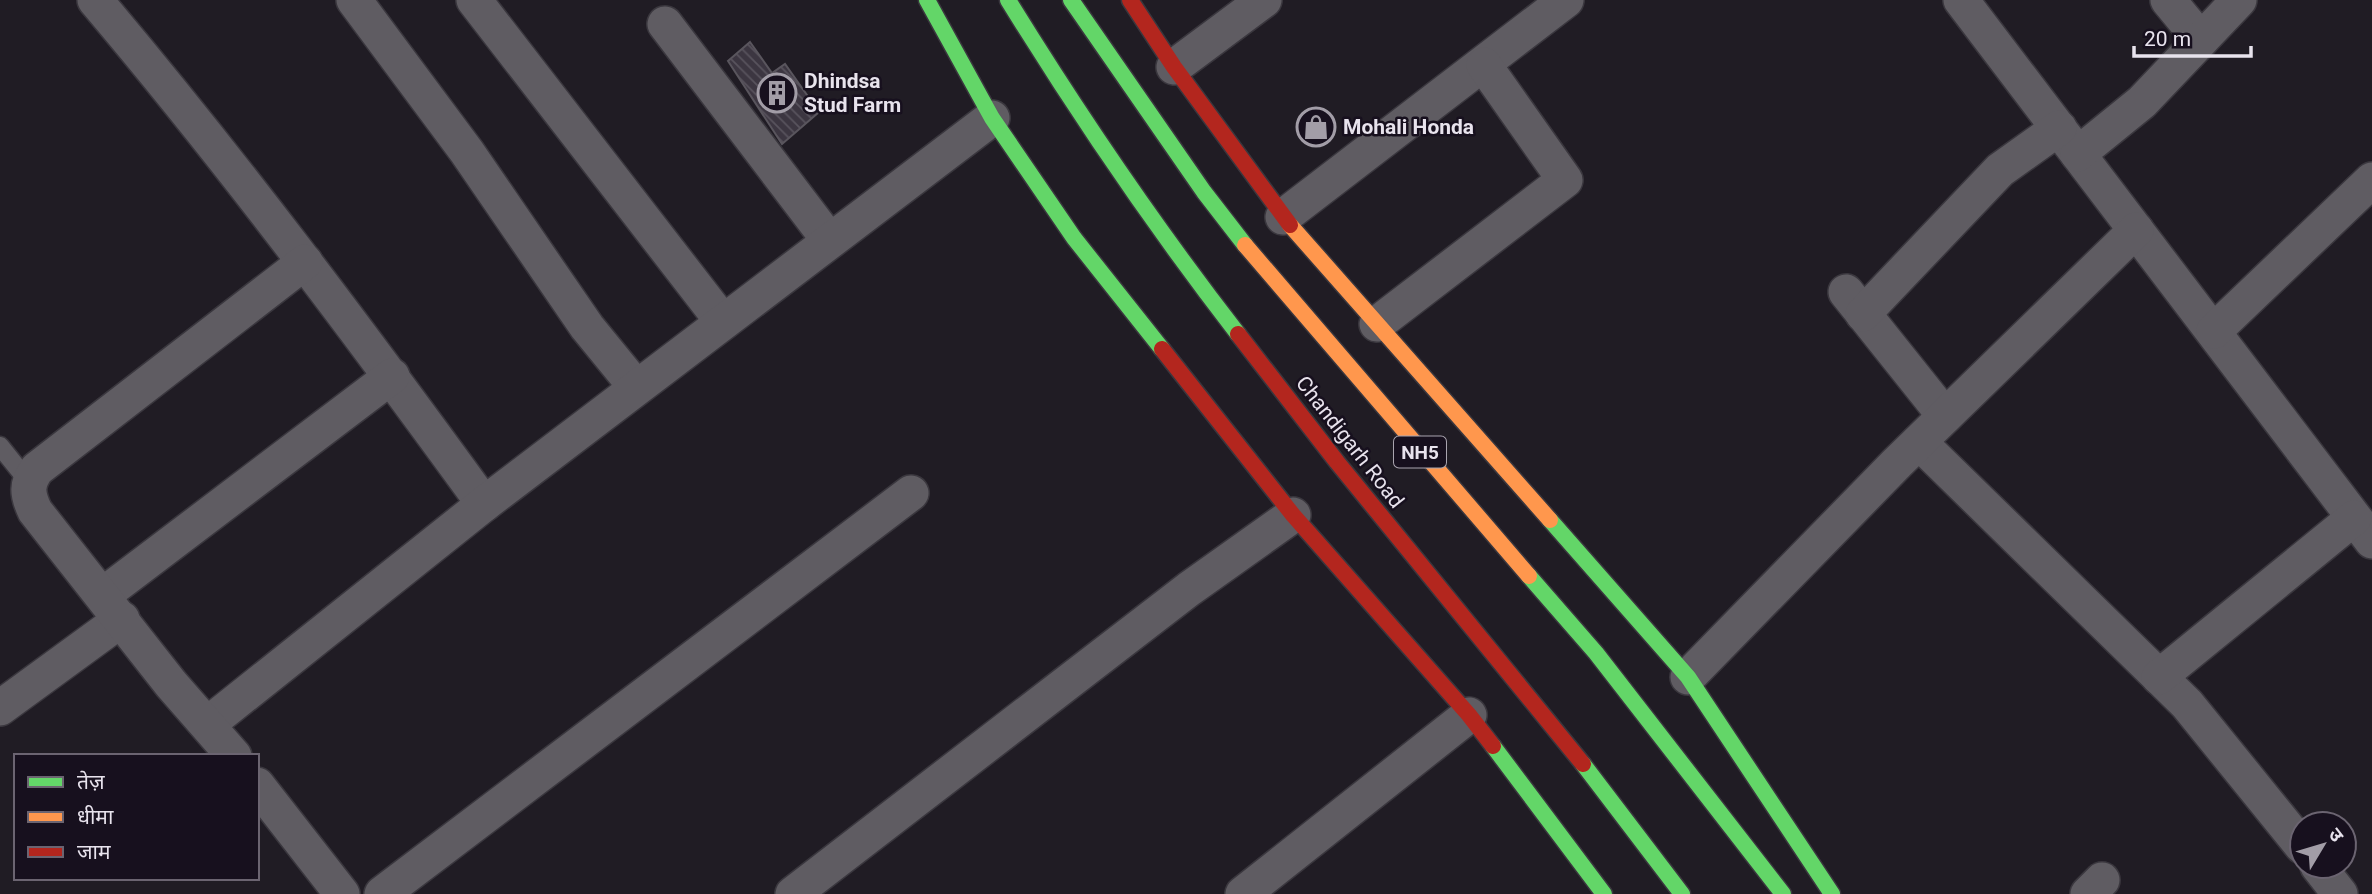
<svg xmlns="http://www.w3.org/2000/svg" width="2372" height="894" font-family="Roboto,'Noto Sans Devanagari',sans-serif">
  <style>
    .building { fill: url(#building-back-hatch); stroke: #59555d; stroke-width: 2 }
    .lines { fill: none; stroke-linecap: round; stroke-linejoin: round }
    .lane-casing { stroke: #3a373e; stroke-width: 21 }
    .street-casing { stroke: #3a373e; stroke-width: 38 }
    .fast-casing { stroke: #3a373e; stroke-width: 19 }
    .slow-casing { stroke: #3a373e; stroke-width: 19 }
    .jam-casing { stroke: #3a373e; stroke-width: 19 }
    .lane { stroke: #5f5c62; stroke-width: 18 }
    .street { stroke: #5f5c62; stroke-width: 35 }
    .fast { stroke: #63d668; stroke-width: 16 }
    .slow { stroke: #ff974d; stroke-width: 16 }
    .jam { stroke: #b3261e; stroke-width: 16 }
    .labels { text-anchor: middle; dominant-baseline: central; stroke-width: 5; stroke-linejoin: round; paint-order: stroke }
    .shield { fill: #17101e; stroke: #a9a4af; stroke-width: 2 }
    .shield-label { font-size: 19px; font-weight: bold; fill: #e8e3ed }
    .poi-label { font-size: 21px; font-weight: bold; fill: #e8e3ed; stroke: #17101e; text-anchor: start }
    .street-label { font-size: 21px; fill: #e8e3ed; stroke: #17101e }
  </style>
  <defs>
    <pattern id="building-back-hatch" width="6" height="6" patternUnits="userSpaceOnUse" patternTransform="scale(1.75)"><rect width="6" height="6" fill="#3c3641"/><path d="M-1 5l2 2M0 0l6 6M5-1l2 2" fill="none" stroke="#58535d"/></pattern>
  </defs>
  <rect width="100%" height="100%" fill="#201c24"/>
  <path class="building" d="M750,42L772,73L785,64L819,112L782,144L728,61Z"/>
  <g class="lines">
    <defs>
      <path id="lane" d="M0,446L28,481"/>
      <g id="street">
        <path d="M95,0C232,162 359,332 484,504"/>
        <path d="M354,0L467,152L587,327L636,387"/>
        <path d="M474,0L723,322"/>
        <path d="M1961,0L2372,541"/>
        <path d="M2168,0L2201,40"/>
        <path d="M665,24L829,240"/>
        <path d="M1174,67L1264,0"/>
        <path d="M2078,154L2142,102L2239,0"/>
        <path d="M1283,217L1566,0"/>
        <path d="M1846,292L1945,416"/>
        <path d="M1863,314L2000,170L2059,128"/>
        <path d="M1377,324L1565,180L1484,65"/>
        <path d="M2214,331L2372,180"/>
        <path d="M1919,442L2187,704L2302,846"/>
        <path d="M103,595L392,376"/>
        <path d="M1688,677L1897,463L2136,230"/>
        <path d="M2159,677L2354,518"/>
        <path d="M0,708L122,619"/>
        <path d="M208,724L484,504L992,118"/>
        <path d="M234,756L171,684L35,511C27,494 26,484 37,469L305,262"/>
        <path d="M257,785L342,894"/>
        <path d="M2318,866L2340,894"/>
        <path d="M382,894L911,493"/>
        <path d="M793,894L1189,589L1293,515"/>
        <path d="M1243,894L1469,715"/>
        <path d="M2088,894L2102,880"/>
      </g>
      <g id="fast">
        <path d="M927,0L992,118L1074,238L1162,349"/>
        <path d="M1008,0C1079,115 1155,227 1238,334"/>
        <path d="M1071,0L1204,192L1245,245"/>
        <path d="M1550,520L1688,677L1832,894"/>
        <path d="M1529,576L1596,653L1783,894"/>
        <path d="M1493,746L1604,894"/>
        <path d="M1583,764L1682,894"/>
      </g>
      <g id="slow">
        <path d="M1290,225L1550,520"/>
        <path d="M1245,245L1529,576"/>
      </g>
      <g id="jam">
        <path d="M1130,0L1174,67L1290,225"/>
        <path d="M1238,334L1337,462L1583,764"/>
        <path d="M1162,349L1293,515L1469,715L1493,746"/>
      </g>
    </defs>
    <use href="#lane" class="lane-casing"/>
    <use href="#street" class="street-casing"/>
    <use href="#fast" class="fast-casing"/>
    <use href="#slow" class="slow-casing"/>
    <use href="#jam" class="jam-casing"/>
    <use href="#lane" class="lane"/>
    <use href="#street" class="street"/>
    <use href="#fast" class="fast"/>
    <use href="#slow" class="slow"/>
    <use href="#jam" class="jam"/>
  </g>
  <defs>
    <symbol id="building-ring" viewBox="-11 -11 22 22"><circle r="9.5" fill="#17101e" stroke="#a29da7" stroke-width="1.5"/><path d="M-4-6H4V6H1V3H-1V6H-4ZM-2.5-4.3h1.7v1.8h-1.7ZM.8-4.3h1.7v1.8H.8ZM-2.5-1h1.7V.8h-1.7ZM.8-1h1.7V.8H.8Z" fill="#a29da7"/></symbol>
    <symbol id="shop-ring" viewBox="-11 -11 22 22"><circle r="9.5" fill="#17101e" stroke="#a29da7" stroke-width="1.5"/><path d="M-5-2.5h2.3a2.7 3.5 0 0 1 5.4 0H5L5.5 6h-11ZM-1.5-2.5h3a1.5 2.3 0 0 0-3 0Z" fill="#a29da7"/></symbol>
  </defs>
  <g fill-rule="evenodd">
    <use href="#building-ring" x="755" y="71" width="44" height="44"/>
    <use href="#shop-ring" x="1294" y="105" width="44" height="44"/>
  </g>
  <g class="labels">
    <rect class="shield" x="1394" y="436.5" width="52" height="31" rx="5"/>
    <g class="shield-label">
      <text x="1420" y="452">NH5</text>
    </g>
    <g class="poi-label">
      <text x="804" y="81">Dhindsa<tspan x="804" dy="24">Stud Farm</tspan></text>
      <text x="1343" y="127">Mohali Honda</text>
    </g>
    <g class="street-label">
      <text transform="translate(1350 442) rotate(52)">Chandigarh Road</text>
    </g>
  </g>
  <rect x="14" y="754" width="245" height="126" fill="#17101e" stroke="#6b6471" stroke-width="2"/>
  <rect x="28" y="777" width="35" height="10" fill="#63d668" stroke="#6b6471" stroke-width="2"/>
  <text x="77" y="789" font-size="21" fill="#e8e3ed">तेज़</text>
  <rect x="28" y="812" width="35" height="10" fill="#ff974d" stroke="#6b6471" stroke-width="2"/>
  <text x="77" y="824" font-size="21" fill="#e8e3ed">धीमा</text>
  <rect x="28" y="847" width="35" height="10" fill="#b3261e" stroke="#6b6471" stroke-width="2"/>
  <text x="77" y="859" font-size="21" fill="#e8e3ed">जाम</text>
  <g transform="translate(2323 845) rotate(52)"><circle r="33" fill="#17101e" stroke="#6b6471" stroke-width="2"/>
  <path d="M0-5L12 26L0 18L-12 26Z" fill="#a29da7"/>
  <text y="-10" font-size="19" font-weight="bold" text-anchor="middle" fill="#e8e3ed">उ</text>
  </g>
  <path d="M2134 46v10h117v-10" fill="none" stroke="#e8e3ed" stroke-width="3.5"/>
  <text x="2144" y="46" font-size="21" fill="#e8e3ed" stroke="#17101e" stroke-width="5" paint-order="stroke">20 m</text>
</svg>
